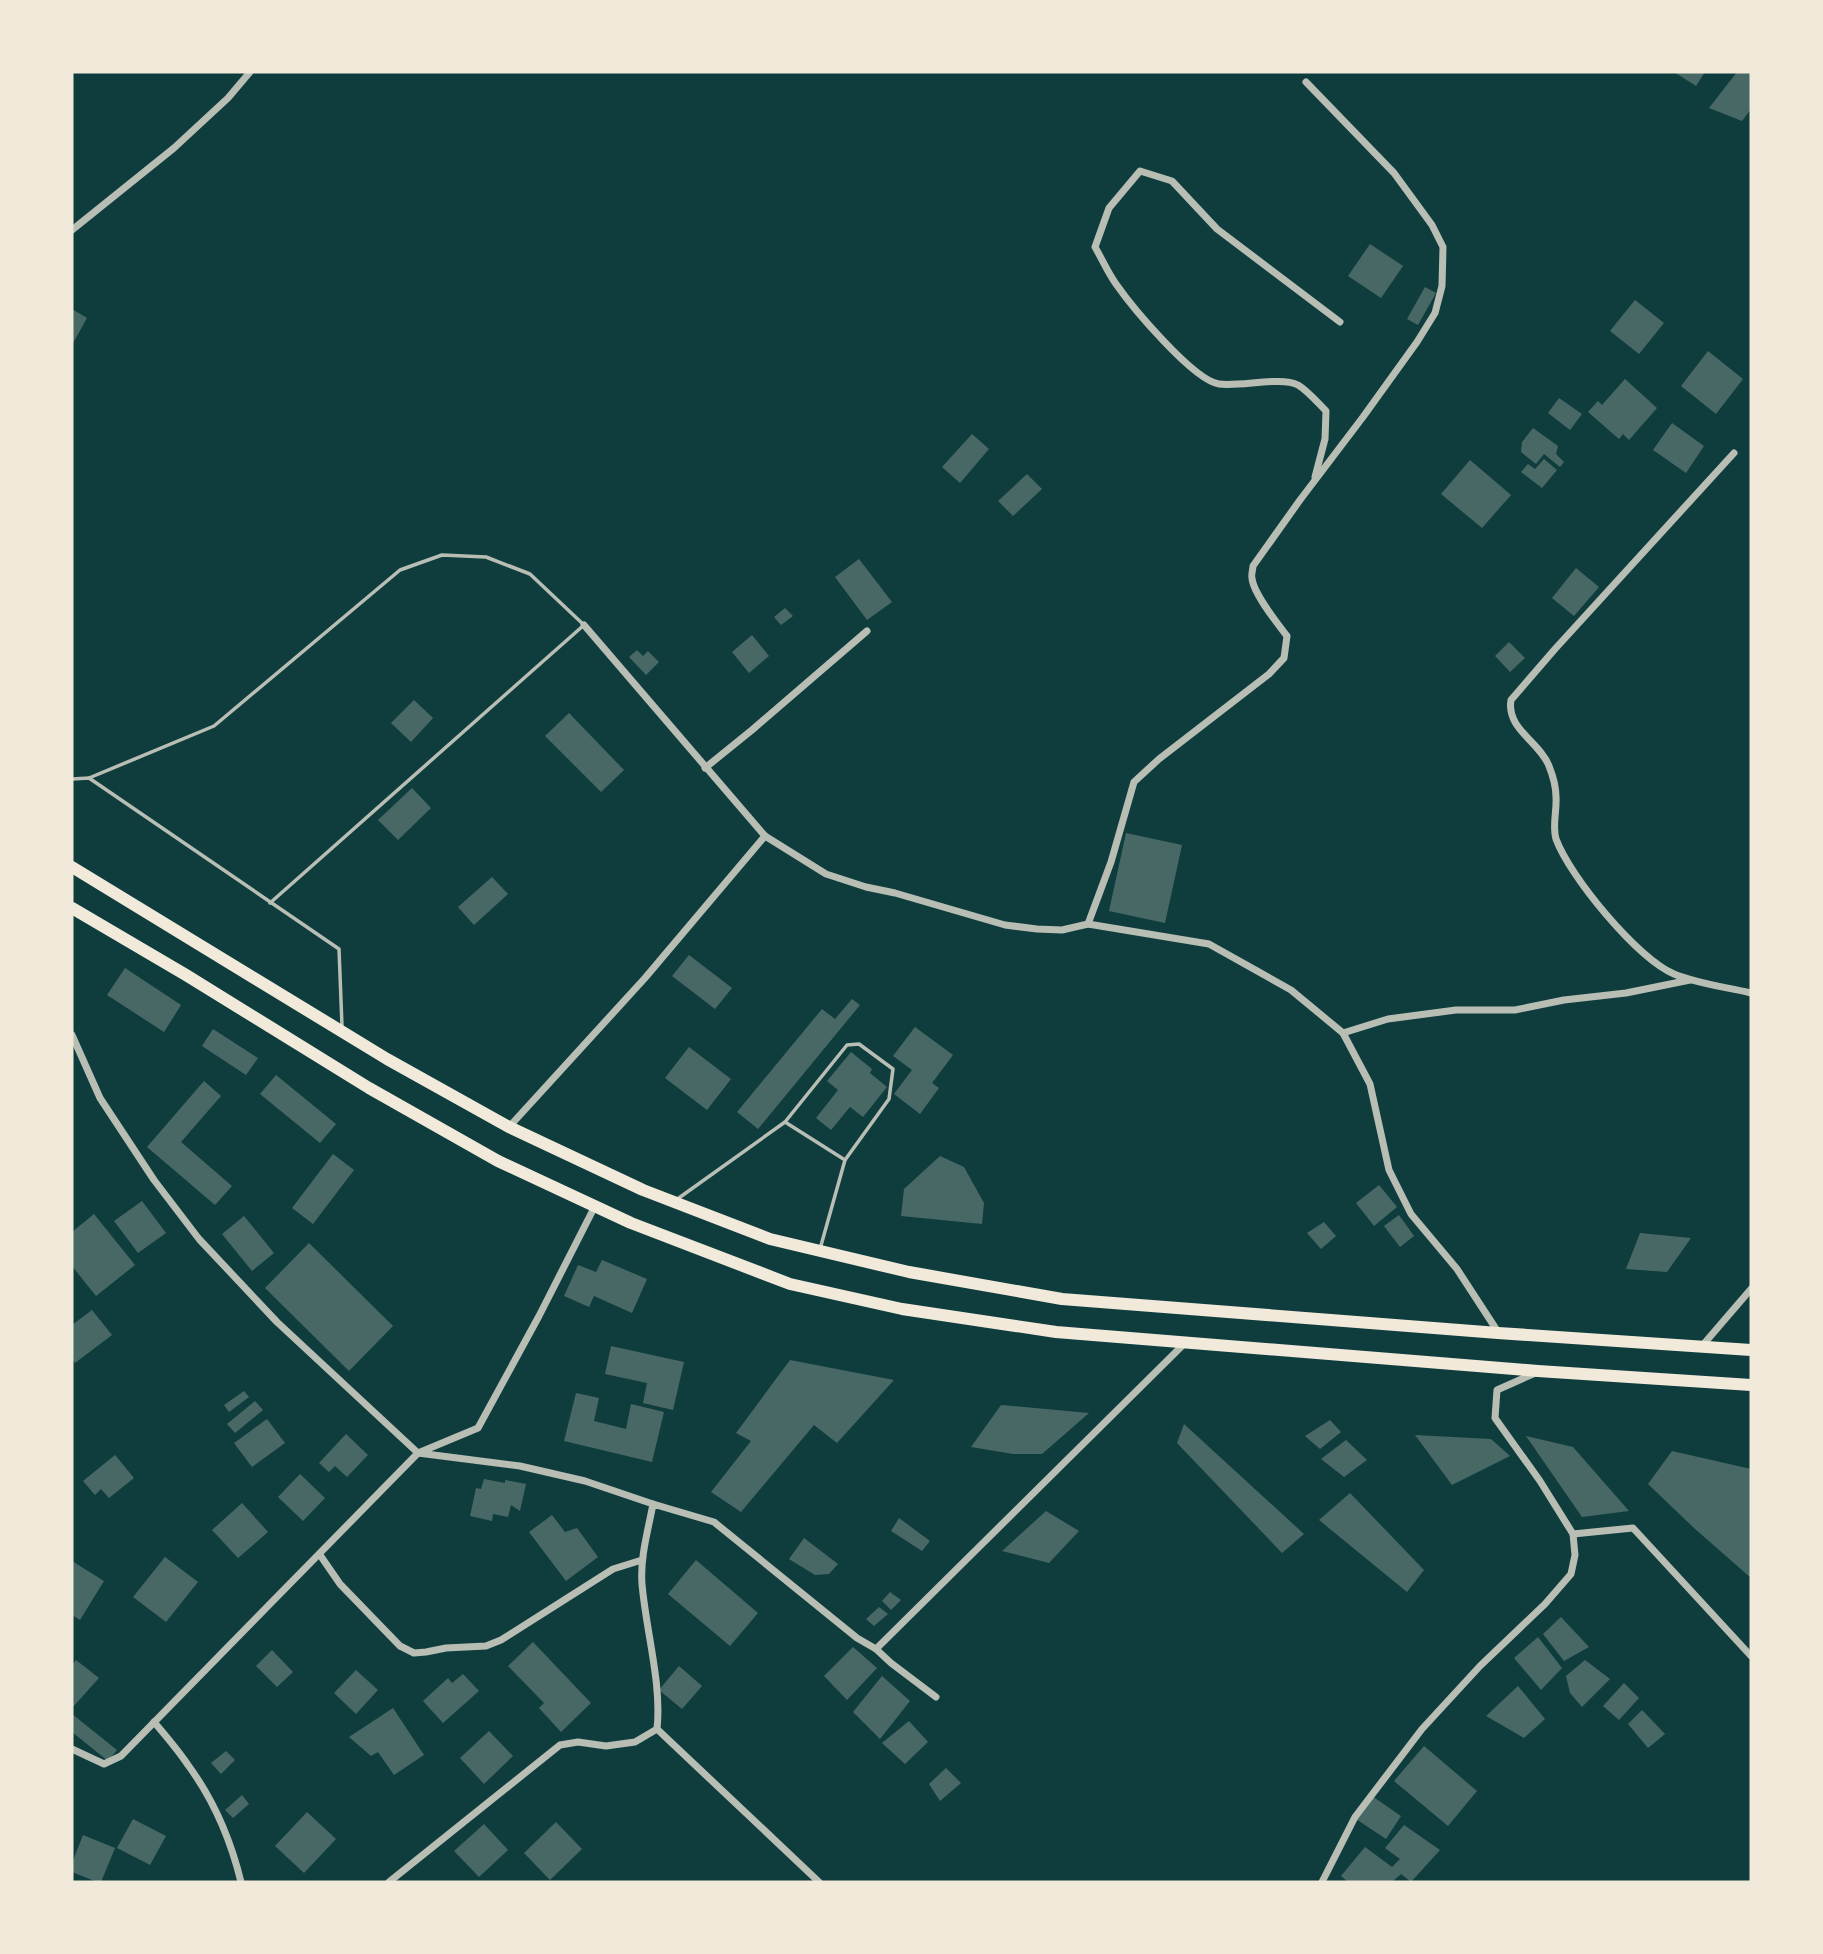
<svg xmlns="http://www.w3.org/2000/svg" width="1823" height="1954" font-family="Figtree,sans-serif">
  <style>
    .building { fill: #486865 }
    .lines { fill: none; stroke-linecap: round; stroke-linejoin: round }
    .service { stroke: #b8beb3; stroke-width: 3.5 }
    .minor { stroke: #b8beb3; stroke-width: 7 }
    .trunk { stroke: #f1e9da; stroke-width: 12 }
  </style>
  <rect width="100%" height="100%" fill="#0f3d3e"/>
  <g class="building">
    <path d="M1674,72H1705L1696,86Z"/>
    <path d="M1737,72H1751V109L1742,121L1709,108Z"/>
    <path d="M1370,244L1403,266L1381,298L1348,276Z"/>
    <path d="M1425,287L1436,293L1418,325L1407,319Z"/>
    <path d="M1635,300L1664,323L1639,354L1610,331Z"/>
    <path d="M72,309L87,318L72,345Z"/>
    <path d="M1708,351L1743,379L1716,414L1681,386Z"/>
    <path d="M1625,379L1657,408L1629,440L1623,434L1619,439L1588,412L1598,401L1602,405Z"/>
    <path d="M1559,398L1582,414L1570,430L1548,413Z"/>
    <path d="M1672,423L1704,446L1686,473L1653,450Z"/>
    <path d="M1533,428L1558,446L1556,454L1564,462L1560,467L1544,454L1536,464L1521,452L1522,442Z"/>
    <path d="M972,434L989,449L960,483L942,467Z"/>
    <path d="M1544,459L1557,470L1542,488L1521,472L1528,464L1535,469Z"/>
    <path d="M1470,460L1511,495L1482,528L1441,494Z"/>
    <path d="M1027,474L1042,489L1013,516L998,501Z"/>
    <path d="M859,559L892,602L867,620L835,577Z"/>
    <path d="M1576,568L1599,587L1574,616L1552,598Z"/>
    <path d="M785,608L793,616L781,625L774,617Z"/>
    <path d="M752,635L769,656L749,673L732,652Z"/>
    <path d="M1509,642L1525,658L1510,672L1495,656Z"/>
    <path d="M637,650L643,656L648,651L659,662L646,675L629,657Z"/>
    <path d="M414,700L433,718L411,742L391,723Z"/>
    <path d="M569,713L624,770L601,792L545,736Z"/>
    <path d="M412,788L431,808L398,840L378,820Z"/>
    <path d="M1126,833L1182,845L1165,923L1109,911Z"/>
    <path d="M492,877L508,894L474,925L458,907Z"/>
    <path d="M689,955L732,988L715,1009L672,976Z"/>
    <path d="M125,968L181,1005L164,1032L107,995Z"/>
    <path d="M852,999L860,1005L758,1129L737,1112L822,1009L835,1019Z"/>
    <path d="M915,1027L953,1055L932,1083L939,1088L920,1114L894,1094L912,1070L893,1056Z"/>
    <path d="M213,1029L258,1058L246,1075L202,1046Z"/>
    <path d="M689,1047L731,1079L707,1110L665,1078Z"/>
    <path d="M851,1052L872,1069L870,1073L887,1087L863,1117L850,1107L831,1130L816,1118L838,1090L827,1081Z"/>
    <path d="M276,1075L336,1124L320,1143L260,1094Z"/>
    <path d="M204,1081L221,1096L181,1142L232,1186L215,1205L147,1147Z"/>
    <path d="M333,1154L354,1170L313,1224L292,1208Z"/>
    <path d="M940,1156L964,1167L984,1203L982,1224L901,1216L904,1189Z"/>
    <path d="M1379,1185L1397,1207L1374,1226L1356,1203Z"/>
    <path d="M142,1201L166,1233L138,1253L114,1221Z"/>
    <path d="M94,1214L135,1265L96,1296L72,1266V1232Z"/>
    <path d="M1399,1215L1414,1236L1400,1247L1384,1226Z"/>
    <path d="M244,1216L274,1253L252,1271L222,1234Z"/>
    <path d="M1324,1222L1336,1236L1321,1249L1307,1233Z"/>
    <path d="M1640,1233L1691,1238L1667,1272L1626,1269Z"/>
    <path d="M309,1243L393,1326L349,1371L265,1288Z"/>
    <path d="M602,1260L647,1279L632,1313L594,1296L589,1307L564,1296L578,1265L596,1272Z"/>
    <path d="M92,1310L112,1335L75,1363L72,1359V1325Z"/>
    <path d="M611,1346L684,1362L673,1410L643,1403L647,1383L605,1374Z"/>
    <path d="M790,1360L894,1380L837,1443L814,1425L741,1512L711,1492L751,1441L736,1433Z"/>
    <path d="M244,1391L249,1397L229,1412L224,1405Z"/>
    <path d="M576,1393L599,1398L594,1421L626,1429L631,1404L664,1412L652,1462L564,1441Z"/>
    <path d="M255,1401L263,1410L235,1433L227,1424Z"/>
    <path d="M1001,1405L1089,1413L1042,1454H1013L971,1447Z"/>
    <path d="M267,1419L285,1443L252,1467L234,1443Z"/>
    <path d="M1330,1420L1341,1432L1320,1449L1305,1436Z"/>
    <path d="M1184,1424L1304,1534L1282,1553L1177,1443Z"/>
    <path d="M346,1434L368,1455L347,1477L335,1466L329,1472L319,1463Z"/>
    <path d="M1415,1435L1491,1439L1510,1456L1452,1485Z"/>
    <path d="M1526,1436L1573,1447L1629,1511L1582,1517Z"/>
    <path d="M1346,1440L1367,1460L1344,1477L1321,1459Z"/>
    <path d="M1672,1451L1751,1469V1578L1694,1528L1648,1484Z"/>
    <path d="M115,1455L134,1478L109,1498L101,1489L95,1495L83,1481Z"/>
    <path d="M300,1474L325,1498L303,1521L278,1497Z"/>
    <path d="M484,1479L505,1483V1480L526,1484L520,1511L511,1505L508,1517L493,1514L492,1521L470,1516L476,1488L481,1489Z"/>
    <path d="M1350,1493L1424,1570L1407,1592L1319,1520Z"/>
    <path d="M242,1503L268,1532L238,1558L212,1530Z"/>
    <path d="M1046,1511L1079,1531L1049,1563L1002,1551Z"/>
    <path d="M552,1515L565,1532L577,1528L598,1557L566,1581L529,1532Z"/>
    <path d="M899,1518L930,1541L922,1551L891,1531Z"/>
    <path d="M804,1538L838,1564L829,1574L815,1575L789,1559Z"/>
    <path d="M165,1557L198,1582L166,1622L133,1597Z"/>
    <path d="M696,1560L758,1613L730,1646L668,1594Z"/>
    <path d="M72,1561L104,1581L80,1620L72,1615Z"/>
    <path d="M890,1592L901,1600L891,1610L882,1601Z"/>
    <path d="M879,1607L888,1614L874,1626L866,1619Z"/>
    <path d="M1561,1617L1589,1647L1564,1661L1543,1634Z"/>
    <path d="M1538,1637L1562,1668L1541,1690L1514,1658Z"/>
    <path d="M533,1642L591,1703L561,1732L539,1708L544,1703L508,1666Z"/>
    <path d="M853,1647L877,1668L847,1700L824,1676Z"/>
    <path d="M272,1650L293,1672L277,1687L256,1666Z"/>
    <path d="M76,1660L99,1678L72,1708V1665Z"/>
    <path d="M1585,1660L1610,1679L1582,1707L1570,1693L1566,1676Z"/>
    <path d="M679,1666L702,1686L682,1709L659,1690Z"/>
    <path d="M356,1670L378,1690L356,1714L334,1693Z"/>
    <path d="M463,1674L479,1691L443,1723L423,1701L448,1678L452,1683Z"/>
    <path d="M882,1676L910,1701L880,1739L853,1712Z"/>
    <path d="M1624,1683L1639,1698L1619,1720L1603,1706Z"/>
    <path d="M1518,1686L1545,1719L1524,1738L1486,1716Z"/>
    <path d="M393,1708L424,1755L394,1775L378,1752L371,1756L349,1737Z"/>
    <path d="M1642,1710L1665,1734L1648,1748L1628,1724Z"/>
    <path d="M72,1714L117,1750L108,1761L72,1732Z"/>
    <path d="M909,1721L928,1742L905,1764L882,1743Z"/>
    <path d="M489,1731L513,1756L484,1784L460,1758Z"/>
    <path d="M1424,1746L1477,1791L1448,1826L1394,1781Z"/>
    <path d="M226,1751L235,1760L221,1774L211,1763Z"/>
    <path d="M946,1768L961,1783L940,1801L929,1784Z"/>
    <path d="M242,1795L249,1804L233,1818L225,1810Z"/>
    <path d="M1372,1796L1401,1816L1386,1839L1356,1819Z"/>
    <path d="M307,1812L336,1839L304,1873L275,1846Z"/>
    <path d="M133,1819L166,1836L150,1865L117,1848Z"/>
    <path d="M556,1822L582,1849L550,1880L524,1853Z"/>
    <path d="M484,1824L508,1850L479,1877L454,1851Z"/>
    <path d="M1404,1825L1440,1850L1411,1882L1401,1874L1392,1882H1348L1341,1876L1365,1847L1392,1867L1400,1859L1385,1848Z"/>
    <path d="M83,1835L115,1848L101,1882H97L72,1872V1863Z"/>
  </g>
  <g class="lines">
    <g class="service">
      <path d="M89,778L214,726L400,570L442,555L486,557L530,574L584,625L270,903"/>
      <path d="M72,779L89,778L339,949L342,1026"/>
      <path d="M785,1122L847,1045L859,1044L893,1069L889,1099L845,1160"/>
      <path d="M676,1200L785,1122L845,1160L820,1249"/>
    </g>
    <g class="minor">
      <path d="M72,230L174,148L228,98L250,72"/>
      <path d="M1734,453L1555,649L1511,700C1506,729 1540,742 1549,766C1553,776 1556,786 1556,797C1557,811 1552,826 1556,839C1570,877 1637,958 1674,974C1698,984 1726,987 1751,993"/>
      <path d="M1315,477L1325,439L1326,411C1318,403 1308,391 1298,385C1281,376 1241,387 1219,384C1193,380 1132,307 1116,284C1108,273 1102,259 1095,247L1109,208L1140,171L1172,181L1217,229L1340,322"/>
      <path d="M584,625L765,836L826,874L866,887L895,893L1005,925L1037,929L1062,930L1088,924L1209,944L1291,990L1343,1033L1370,1084L1389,1170L1411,1214L1457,1269L1498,1332"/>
      <path d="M705,768L752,730L867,631"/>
      <path d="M1088,924L1111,862L1134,782L1159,759L1269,674L1284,658L1287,636C1277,623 1253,593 1252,578C1251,576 1253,568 1253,566L1300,500L1363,417L1417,342L1435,313L1442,286L1443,247L1432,225L1394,173L1306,82"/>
      <path d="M1343,1033L1388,1019L1456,1010H1515L1564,1000L1626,993L1690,980"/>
      <path d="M72,1035L100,1098L154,1180L199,1239L277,1322L418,1453L121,1756L104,1764L72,1749"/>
      <path d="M509,1127L645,978L765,836"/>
      <path d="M595,1206L539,1316L478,1428L418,1453L520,1466L585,1481L653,1504"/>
      <path d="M1702,1346L1751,1289"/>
      <path d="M1573,1534L1633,1528L1751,1656"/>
      <path d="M320,1555L340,1584L400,1646L414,1653L426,1652L446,1648L486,1646L501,1640L613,1569L642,1560"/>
      <path d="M936,1697L891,1663L876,1649L1185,1343"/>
      <path d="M154,1722C166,1736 178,1750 188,1765C213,1799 231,1841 241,1882"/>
      <path d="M657,1729L819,1882"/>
      <path d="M389,1882L560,1745L578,1742L606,1746L635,1742L657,1729C662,1684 646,1631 642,1584C640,1557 648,1531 653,1504L714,1522L857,1638L876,1649"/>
      <path d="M1322,1882L1355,1817L1422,1729L1480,1666L1545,1604L1571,1574L1575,1555L1573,1534L1540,1481L1495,1418L1497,1390L1533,1374"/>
    </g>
    <g class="trunk">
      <path d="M72,867L387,1059L509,1127L643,1190L770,1239L909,1272L1062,1299L1498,1333L1751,1350"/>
      <path d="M72,908L186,975L369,1088L498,1161L631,1223L790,1284L902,1309L1056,1332L1538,1371L1751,1385"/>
    </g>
  </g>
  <rect width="1823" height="1954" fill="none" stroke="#f1e9da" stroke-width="147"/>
</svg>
